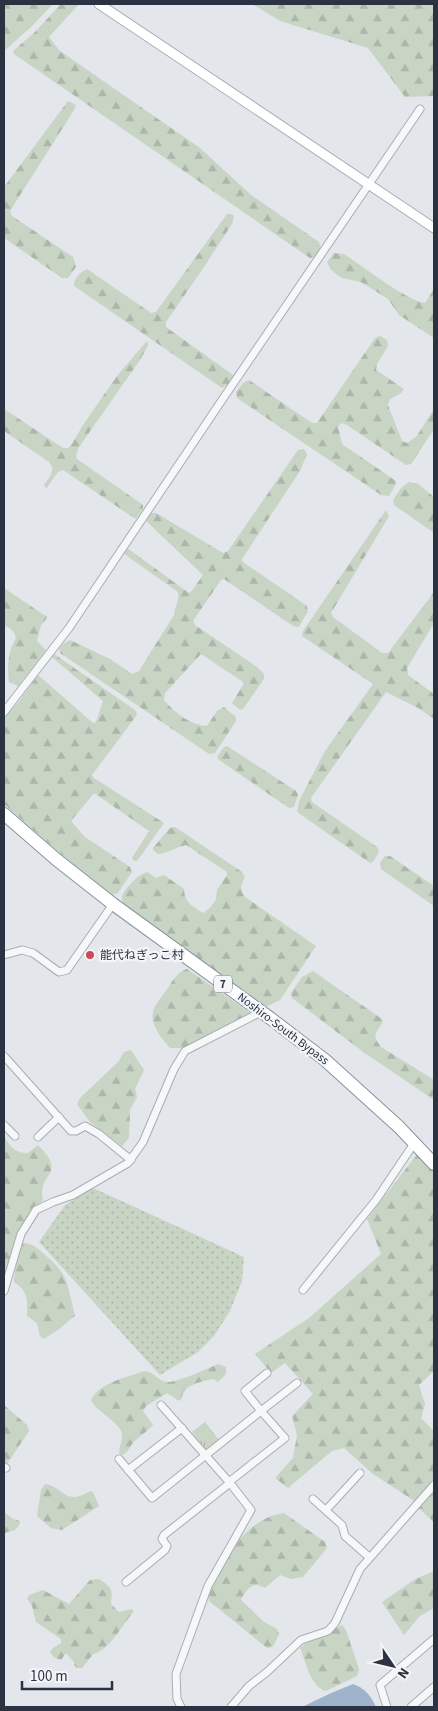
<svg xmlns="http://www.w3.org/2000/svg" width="438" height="1711" font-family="'Source Sans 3','Noto Sans JP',sans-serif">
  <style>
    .grass { fill: url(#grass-dots) }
    .forest { fill: url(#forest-firs) }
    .park { fill: url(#park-tufts) }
    .water { fill: #9fb3ca }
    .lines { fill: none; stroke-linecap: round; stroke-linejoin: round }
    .street-casing { stroke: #a8adb5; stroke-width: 9 }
    .secondary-casing { stroke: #a8adb5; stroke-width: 11 }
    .highway-casing { stroke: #8a93a1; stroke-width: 14 }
    .street { stroke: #f6f7f9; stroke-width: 7 }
    .secondary { stroke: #fff; stroke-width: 9 }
    .highway { stroke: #fff; stroke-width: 12 }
    .poi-dot { fill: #cc4c5e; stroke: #f3f5f8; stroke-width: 2 }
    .labels { text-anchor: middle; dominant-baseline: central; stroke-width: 4.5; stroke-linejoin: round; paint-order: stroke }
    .shield { fill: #f3f5f8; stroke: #676d79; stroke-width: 1 }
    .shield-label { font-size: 11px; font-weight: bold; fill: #2b3343 }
    .poi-label { font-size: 12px; fill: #2b3343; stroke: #f3f5f8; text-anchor: start }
    .street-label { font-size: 12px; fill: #2b3343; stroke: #f3f5f8 }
  </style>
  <defs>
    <pattern id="grass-dots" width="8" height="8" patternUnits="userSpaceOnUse" patternTransform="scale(1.25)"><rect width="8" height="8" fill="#c8d4c4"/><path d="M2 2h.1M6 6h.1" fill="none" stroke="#acb6aa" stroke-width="1.8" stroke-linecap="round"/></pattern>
    <pattern id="forest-firs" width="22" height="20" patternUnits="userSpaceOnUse" patternTransform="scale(1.25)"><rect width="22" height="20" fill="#c8d4c4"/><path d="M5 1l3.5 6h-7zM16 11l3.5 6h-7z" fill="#acb6aa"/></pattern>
    <pattern id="park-tufts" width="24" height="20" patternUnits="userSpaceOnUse" patternTransform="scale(1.25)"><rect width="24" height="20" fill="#c8d4c4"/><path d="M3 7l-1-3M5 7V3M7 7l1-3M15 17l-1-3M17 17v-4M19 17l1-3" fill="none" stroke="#acb6aa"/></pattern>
  </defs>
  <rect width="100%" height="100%" fill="#e3e6eb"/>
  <path class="grass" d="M93,1188L244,1257L242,1281L230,1311L214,1336L198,1352L160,1375L39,1242L65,1205Z"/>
  <g class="forest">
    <path d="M4,4H53L30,28L4,51Z"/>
    <path d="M61,4H79L49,37L60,51L200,148L251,195L319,242L320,249L316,257L310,258L14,54L13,51L35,32Z"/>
    <path d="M253,4H434V96L405,97L368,48L280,21Z"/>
    <path d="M68,101L76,105L74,110L10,211L12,216L73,257L76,267L68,278H62L4,238V187Z"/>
    <path d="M227,214H231L234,216L232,224L202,270L166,322V327L233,375C232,381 228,385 222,388L74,286C74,277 80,273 87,269L151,313L156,312Z"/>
    <path d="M334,253L344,254C361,265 407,301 425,303L434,289V338L399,315L388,299L361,282L342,278L331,270L327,262Z"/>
    <path d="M380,336L387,340L388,346L377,364L376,370L404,389L401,393L390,399L388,405L402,441L407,443L416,437L434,409V429L411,464L406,465L347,425L341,423L338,427L342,444L396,481V484L389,496L381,495L237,398L236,392L243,383L249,380L312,423H317L375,338Z"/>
    <path d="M146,342H148V346L140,360L79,447L76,455L77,459L143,505V509L136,519L134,518L63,470L58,472L48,486L47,488L45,487L44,485C50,476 56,471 49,462L4,431V409L63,448H68L72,444L83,425L117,376Z"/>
    <path d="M304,449L307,454L300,471L242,559L243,562L307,606L308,611L299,627L293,626L224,579L221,580L193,621L195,625L257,667L264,674V679L243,709L240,710L232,703L243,685V682L201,654L165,693L164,700C175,713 190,725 207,726L217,711L224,707L236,717V721L215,753L209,754L60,653L59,649L63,644L70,640L110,659L132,674L139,671L174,615C175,607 180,600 178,592L123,553L124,549L127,548L189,593L191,592L203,575L146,521L150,513H156L223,553L228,551L298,450Z"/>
    <path d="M409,482L418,484L434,497V533L394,505L393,500L401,488Z"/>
    <path d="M386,510L389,516L331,613L333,617L382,653H388L434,592V623L407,668L408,675L434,694V719L418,708L386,692L311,798L312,802L377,847L379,851L373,862L370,863L297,812L299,801L325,751L373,684L302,636L303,631Z"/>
    <path d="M4,588L47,617L45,621L41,625L37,641L46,650L18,686L9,682C7,667 8,650 16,638L14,632L7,626L4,627Z"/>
    <path d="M54,654L135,710L137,715L92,775L94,778L164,823L137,861H134L132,858L149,831L94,793L71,821L85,837L130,867L132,872L118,893L112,895L60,853L4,804V717L18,703L38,675L93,723L96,722L103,701L52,657Z"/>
    <path d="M227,746L296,791L298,795L294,807L289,808L219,760L217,757L224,747Z"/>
    <path d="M175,827L242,872L245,877C241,885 239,889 245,897L316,946L280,1000L268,1006L263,1007L125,907C124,904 122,902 122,899C122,890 139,874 147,872L156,878L164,875L184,889C184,902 193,907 203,913L210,908L216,900L217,890L227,875V872L186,845C176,847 168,853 158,854L154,851L153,848L170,828Z"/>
    <path d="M385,856H390L434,886V906L381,869L380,863Z"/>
    <path d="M187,969L249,1012L248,1015L183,1048H170C162,1039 150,1025 153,1012C155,1004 163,995 168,988C174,979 176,973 187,969Z"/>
    <path d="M313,971L382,1019L383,1022C375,1034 372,1035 381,1047L434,1080V1100L362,1051L292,998L291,993L302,977Z"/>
    <path d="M131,1050L144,1070L135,1089L137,1097L130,1110L129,1138L122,1146L90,1122L77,1104L80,1098L119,1061L124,1052Z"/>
    <path d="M4,1137C12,1148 15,1153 28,1153L38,1145C69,1176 36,1172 43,1200C37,1207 30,1212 25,1220C13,1238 12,1259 4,1279Z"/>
    <path d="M418,1153L434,1172V1371L419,1385L425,1404L421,1418L434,1431V1483L416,1502L373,1474L344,1448L332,1451L288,1488L275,1478L293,1458L297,1435L292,1416L313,1394L285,1363L271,1373L255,1354L309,1318L381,1254L367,1219Z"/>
    <path d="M23,1243C33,1243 37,1248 44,1254C70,1275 67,1285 75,1316C64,1324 56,1333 43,1339L40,1336L37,1323L27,1316C27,1300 29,1292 14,1282V1278L19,1249Z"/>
    <path d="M218,1364L226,1367V1374L218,1382L213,1379C201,1382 183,1384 182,1398L179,1401L167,1393L146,1406L143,1411L153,1425C147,1432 139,1436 133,1443C129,1448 128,1452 122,1455L119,1453C119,1447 123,1440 122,1433C119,1422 97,1412 91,1400C100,1382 128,1377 145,1371C154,1372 158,1381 166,1382C177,1383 207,1369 218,1364Z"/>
    <path d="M4,1405L27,1425L29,1431L7,1464L4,1462Z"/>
    <path d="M45,1484C63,1486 65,1507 90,1491L93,1492L99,1506L62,1530L51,1528L37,1516L41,1490Z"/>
    <path d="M434,1493V1522L417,1507Z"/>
    <path d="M4,1512L13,1519L20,1521C18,1533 11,1529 4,1534Z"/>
    <path d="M284,1513L325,1542L327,1548L303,1577L291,1579L280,1575L265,1588C262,1587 259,1585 256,1585C250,1584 243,1595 241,1600L264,1622L277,1629L279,1634L273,1647L267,1648L209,1601L208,1598C222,1562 243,1519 284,1513Z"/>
    <path d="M434,1571V1608L420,1616L404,1635L382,1602L414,1580Z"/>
    <path d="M99,1579C112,1588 113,1589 111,1604L119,1612L131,1609L134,1611C123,1624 109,1651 93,1654L82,1668H77L74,1665V1662L66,1653L61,1660L55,1658L50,1652L53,1648L61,1643V1639L36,1622L32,1606L27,1599L29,1595L43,1590L69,1604L90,1580Z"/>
    <path d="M342,1625L346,1630L359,1669L357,1676L326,1691C310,1687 306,1661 300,1648C311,1637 329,1634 342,1625Z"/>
  </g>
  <path class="park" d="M205,1422L219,1440L206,1450L192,1432Z"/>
  <path class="water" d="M353,1684C365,1688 371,1696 376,1707H302L329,1694Z"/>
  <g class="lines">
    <defs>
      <g id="street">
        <path d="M4,712L69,628L220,403L420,109"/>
        <path d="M4,955L22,950L33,953L59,972L67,970L113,904"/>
        <path d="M4,1056L71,1131H76L85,1126L99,1134L131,1160"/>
        <path d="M4,1125L15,1136"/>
        <path d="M38,1137L59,1117"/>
        <path d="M303,1290L376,1200L415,1142"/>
        <path d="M4,1291L21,1234L36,1210L53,1202L73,1195L128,1163L143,1142L174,1069L185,1051L261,1012"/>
        <path d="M161,1405L230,1483L251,1510L208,1586L176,1674L177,1699L181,1707"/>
        <path d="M119,1459L152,1498L261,1411L245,1391L267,1373"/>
        <path d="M4,1467L6,1468"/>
        <path d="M128,1470L182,1428"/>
        <path d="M229,1482L285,1438L261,1411L297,1383"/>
        <path d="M313,1499L342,1525L345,1536L369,1557"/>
        <path d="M326,1510L360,1473"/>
        <path d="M126,1582L165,1550L167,1546L162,1539L164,1535L230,1483"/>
        <path d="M231,1707L249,1686L267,1672L301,1640L328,1631L335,1623L360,1569L434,1485"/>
        <path d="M387,1707L380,1685L434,1639"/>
        <path d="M411,1707L434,1687"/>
      </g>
      <path id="secondary" d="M99,4L434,228"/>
      <path id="highway" d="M4,814L57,860L113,904L270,1018L325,1060L399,1127L434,1164"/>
    </defs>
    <use href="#street" class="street-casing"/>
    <use href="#secondary" class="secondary-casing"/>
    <use href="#highway" class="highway-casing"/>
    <use href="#street" class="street"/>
    <use href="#secondary" class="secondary"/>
    <use href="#highway" class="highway"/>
  </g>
  <circle class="poi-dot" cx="90" cy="955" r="5"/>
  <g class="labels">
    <rect class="shield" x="214" y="975.5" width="18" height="17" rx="4"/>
    <g class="shield-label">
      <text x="223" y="984">7</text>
    </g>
    <g class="poi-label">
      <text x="100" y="955">能代ねぎっこ村</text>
    </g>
    <g class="street-label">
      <text transform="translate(283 1029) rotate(37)">Noshiro-South Bypass</text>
    </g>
  </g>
  <rect width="438" height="1711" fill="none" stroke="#2b3343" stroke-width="10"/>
  <g transform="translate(393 1666) rotate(125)" stroke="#f3f5f8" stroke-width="4" paint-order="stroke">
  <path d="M0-4L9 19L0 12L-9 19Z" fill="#2b3343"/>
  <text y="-8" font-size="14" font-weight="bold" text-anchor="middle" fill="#2b3343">N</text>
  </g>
  <path d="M22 1681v8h90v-8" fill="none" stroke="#2b3343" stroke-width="2.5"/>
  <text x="30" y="1681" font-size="15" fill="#2b3343" stroke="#f3f5f8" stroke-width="4" paint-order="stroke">100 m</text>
</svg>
